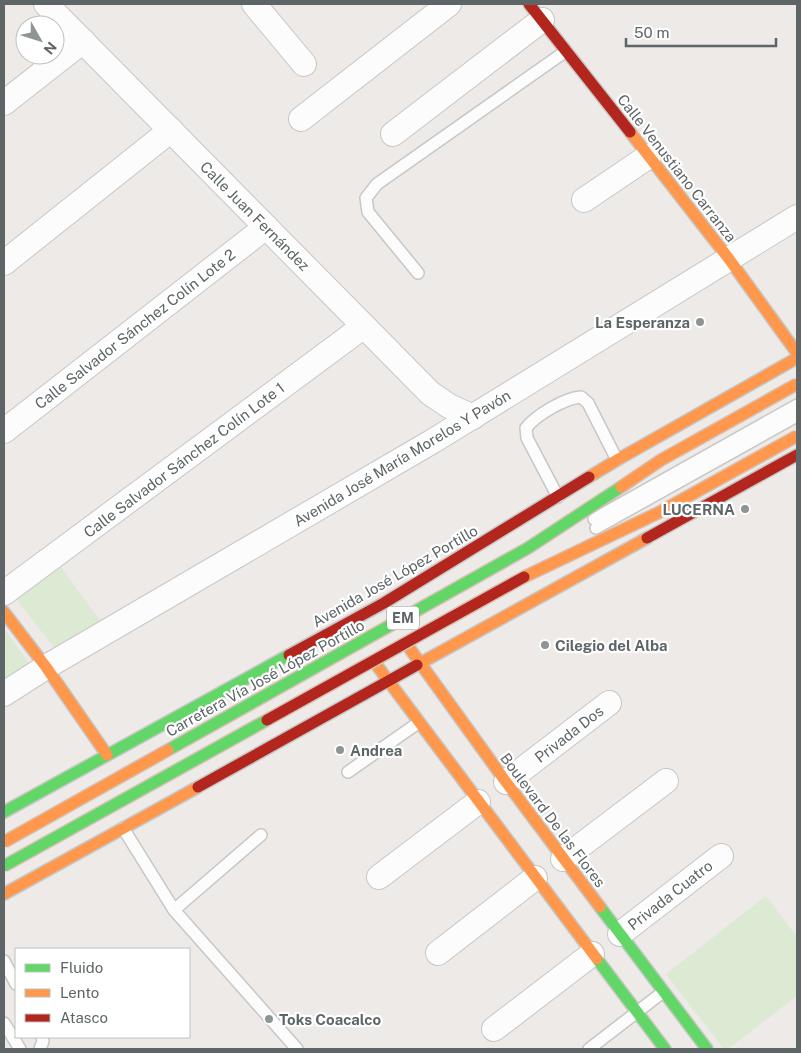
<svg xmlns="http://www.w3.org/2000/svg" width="801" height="1053" font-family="'Public Sans',sans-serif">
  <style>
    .green { fill: #dce9d3 }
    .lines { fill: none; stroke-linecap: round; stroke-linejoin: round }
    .lane-casing { stroke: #c7c7c6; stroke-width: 14 }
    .street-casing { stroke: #c7c7c6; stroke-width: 26 }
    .fast-casing { stroke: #c6c7c6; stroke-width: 14 }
    .slow-casing { stroke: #c6c7c6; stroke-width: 14 }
    .jam-casing { stroke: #c6c7c6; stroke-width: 14 }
    .lane { stroke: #fcfcfc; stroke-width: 11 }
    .street { stroke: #fcfcfc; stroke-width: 24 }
    .fast { stroke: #63d668; stroke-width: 11 }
    .slow { stroke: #ff974d; stroke-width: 11 }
    .jam { stroke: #b3261e; stroke-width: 11 }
    .fast-bridge-casing { stroke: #d6c1b4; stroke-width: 14; stroke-linecap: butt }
    .slow-bridge-casing { stroke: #d6c1b4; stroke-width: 14; stroke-linecap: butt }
    .jam-bridge-casing { stroke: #d6c1b4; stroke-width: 14; stroke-linecap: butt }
    .fast-bridge { stroke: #63d668; stroke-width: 11 }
    .slow-bridge { stroke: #ff974d; stroke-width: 11 }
    .jam-bridge { stroke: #b3261e; stroke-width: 11 }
    .poi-dot { fill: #8f9494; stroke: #fff; stroke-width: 2 }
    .labels { text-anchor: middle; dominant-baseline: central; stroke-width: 4.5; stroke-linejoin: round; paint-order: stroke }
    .shield { fill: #fff; stroke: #8e9395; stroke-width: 1 }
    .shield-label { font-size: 14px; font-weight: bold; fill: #5d6567 }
    .street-label { font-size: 15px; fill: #5d6567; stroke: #fff }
    .poi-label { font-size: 15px; font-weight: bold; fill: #5d6567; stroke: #fff; text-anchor: start }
  </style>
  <rect width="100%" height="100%" fill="#edeae8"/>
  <g class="green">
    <path d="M56,560L100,621L55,649L12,593Z"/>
    <path d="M4,629L29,663L4,679Z"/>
    <path d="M766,896L797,937V996L728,1049H724L666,974Z"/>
  </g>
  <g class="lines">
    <defs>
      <g id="lane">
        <path d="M418,273L368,212L366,198L377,184L566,51"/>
        <path d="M558,497L527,438L526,428C536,415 565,398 581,397L588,403L617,460"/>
        <path d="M594,519L797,405"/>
        <path d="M596,528L797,416"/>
        <path d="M348,772L418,723"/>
        <path d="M123,828L174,910L297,1049"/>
        <path d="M174,910L261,835"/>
        <path d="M4,961L16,984"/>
        <path d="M4,1023L20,1049"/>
        <path d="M40,1049L43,1041L42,1037"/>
        <path d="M589,1049L663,992"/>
      </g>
      <g id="street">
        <path d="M46,4L430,393L449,406L473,417"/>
        <path d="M254,4L304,64"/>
        <path d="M4,103L83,41"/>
        <path d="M301,119L449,4"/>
        <path d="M393,134L542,20"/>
        <path d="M584,200L649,156"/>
        <path d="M4,263L171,130"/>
        <path d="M4,431L266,227"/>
        <path d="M4,593L364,326"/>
        <path d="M4,694L46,667L433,441L797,217"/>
        <path d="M506,782L609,703"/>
        <path d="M563,859L666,781"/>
        <path d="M379,877L478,802"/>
        <path d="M620,934L721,856"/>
        <path d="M438,953L535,878"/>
        <path d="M494,1029L592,954"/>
      </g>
      <g id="fast">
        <path d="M4,812L289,655"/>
        <path d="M600,907L707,1049"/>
        <path d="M597,959L665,1049"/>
      </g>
      <g id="slow">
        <path d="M630,132L729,259L797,353"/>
        <path d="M589,477L617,460L797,358"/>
        <path d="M4,612L46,667L107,755"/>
        <path d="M410,649L506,782L600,907"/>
        <path d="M417,665L647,538"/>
        <path d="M378,667L597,959"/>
        <path d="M4,894L198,787"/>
      </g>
      <g id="jam">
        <path d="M529,4L630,132"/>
        <path d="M647,538L797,455"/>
        <path d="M289,655L384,603L589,477"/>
        <path d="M198,787L417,665"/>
      </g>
    </defs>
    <use href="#lane" class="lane-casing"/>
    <use href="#street" class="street-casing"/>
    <use href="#fast" class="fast-casing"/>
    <use href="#slow" class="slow-casing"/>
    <use href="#jam" class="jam-casing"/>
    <use href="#lane" class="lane"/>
    <use href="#street" class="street"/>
    <use href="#fast" class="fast"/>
    <use href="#slow" class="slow"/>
    <use href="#jam" class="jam"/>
    <defs>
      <g id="fast-bridge">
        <path d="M168,750L528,548L621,487"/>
        <path d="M4,866L267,720"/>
      </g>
      <g id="slow-bridge">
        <path d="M621,487L661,460L797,384"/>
        <path d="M524,577L658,513L797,436"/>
        <path d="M4,842L168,750"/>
      </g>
      <path id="jam-bridge" d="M267,720L524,577"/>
    </defs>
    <use href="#fast-bridge" class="fast-bridge-casing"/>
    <use href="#slow-bridge" class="slow-bridge-casing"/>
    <use href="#jam-bridge" class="jam-bridge-casing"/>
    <use href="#fast-bridge" class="fast-bridge"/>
    <use href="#slow-bridge" class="slow-bridge"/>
    <use href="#jam-bridge" class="jam-bridge"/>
  </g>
  <g class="poi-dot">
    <circle cx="700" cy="322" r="5"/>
    <circle cx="745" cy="509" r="5"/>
    <circle cx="545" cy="645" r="5"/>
    <circle cx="340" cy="750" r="5"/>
    <circle cx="269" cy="1019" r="5"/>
  </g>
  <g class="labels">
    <rect class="shield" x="387" y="606.5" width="32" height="23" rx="4"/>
    <g class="shield-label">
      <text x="403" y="618">EM</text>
    </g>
    <g class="street-label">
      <text transform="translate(677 168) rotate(52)">Calle Venustiano Carranza</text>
      <text transform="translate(255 216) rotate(45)">Calle Juan Fernández</text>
      <text transform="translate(135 329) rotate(-38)">Calle Salvador Sánchez Colín Lote 2</text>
      <text transform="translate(402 458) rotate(-31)">Avenida José María Morelos Y Pavón</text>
      <text transform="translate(184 460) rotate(-37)">Calle Salvador Sánchez Colín Lote 1</text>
      <text transform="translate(395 576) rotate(-30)">Avenida José López Portillo</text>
      <text transform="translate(265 678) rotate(-29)">Carretera Vía José López Portillo</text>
      <text transform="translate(569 734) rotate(-38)">Privada Dos</text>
      <text transform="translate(553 820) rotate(53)">Boulevard De las Flores</text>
      <text transform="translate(670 895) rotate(-38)">Privada Cuatro</text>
    </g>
    <g class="poi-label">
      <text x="690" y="322" text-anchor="end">La Esperanza</text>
      <text x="735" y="509" text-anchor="end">LUCERNA</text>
      <text x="555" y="645">Cilegio del Alba</text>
      <text x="350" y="750">Andrea</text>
      <text x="279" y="1019">Toks Coacalco</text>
    </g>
  </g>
  <rect width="801" height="1053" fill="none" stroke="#5d6567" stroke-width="10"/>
  <rect x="15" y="948" width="175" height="90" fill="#ffffff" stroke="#bec1c2"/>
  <rect x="25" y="964" width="25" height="8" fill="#63d668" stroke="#bec1c2"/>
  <text x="60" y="973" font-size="15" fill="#5d6567">Fluido</text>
  <rect x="25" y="989" width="25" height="8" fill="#ff974d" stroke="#bec1c2"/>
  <text x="60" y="998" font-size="15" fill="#5d6567">Lento</text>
  <rect x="25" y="1014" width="25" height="8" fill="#b3261e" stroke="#bec1c2"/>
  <text x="60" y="1023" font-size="15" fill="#5d6567">Atasco</text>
  <g transform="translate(40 40) rotate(129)"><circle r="24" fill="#ffffff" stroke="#bec1c2"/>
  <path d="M0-4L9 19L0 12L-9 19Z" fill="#8f9494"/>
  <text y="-8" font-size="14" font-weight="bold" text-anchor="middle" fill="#5d6567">N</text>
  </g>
  <path d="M626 38v8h150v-8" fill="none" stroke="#5d6567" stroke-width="2.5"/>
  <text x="634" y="38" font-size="15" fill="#5d6567" stroke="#ffffff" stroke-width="4" paint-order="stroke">50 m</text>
</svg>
